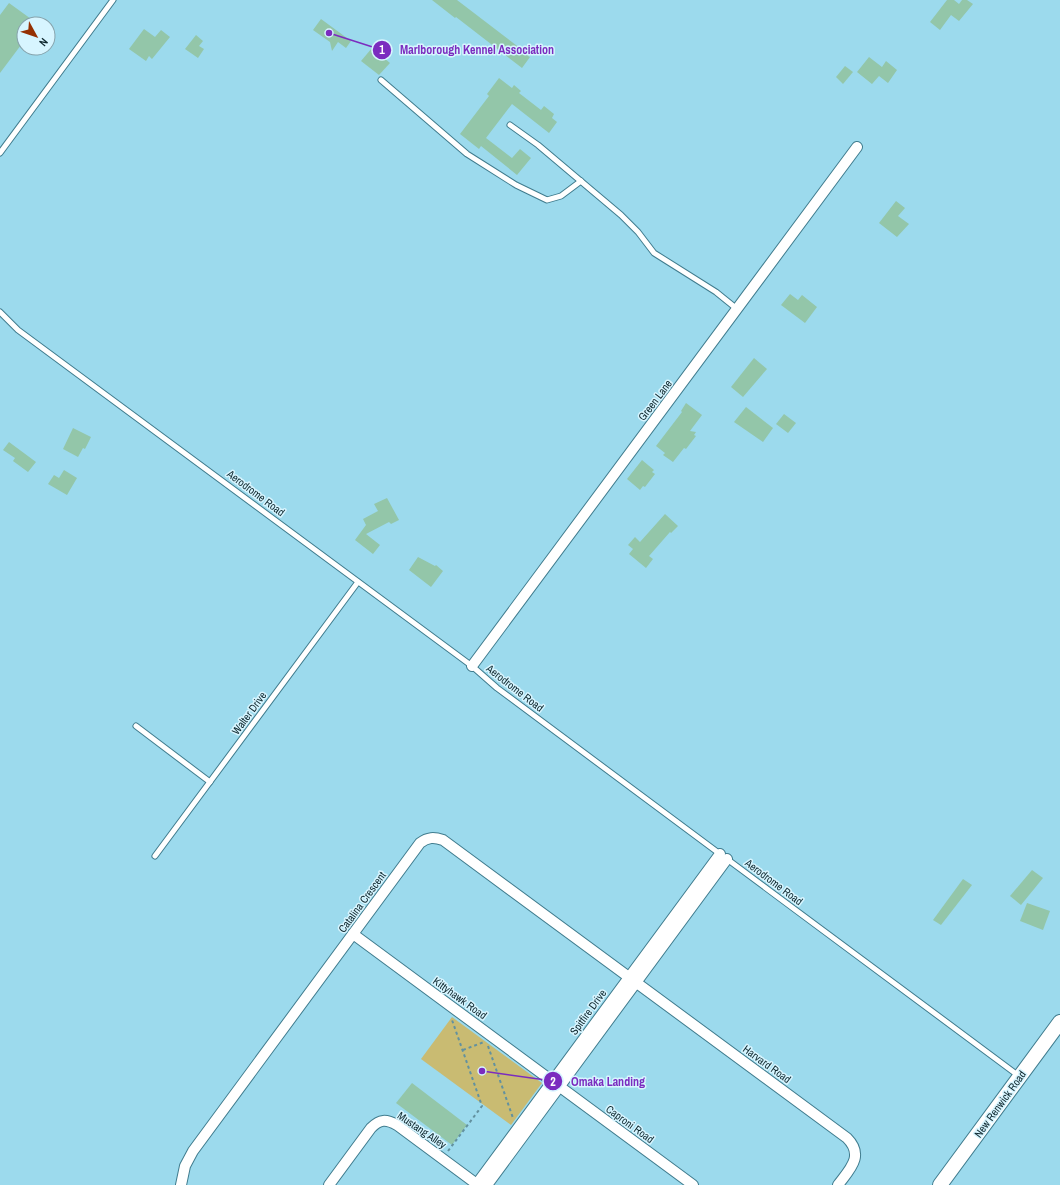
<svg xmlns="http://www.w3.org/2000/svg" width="1060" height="1185" font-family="'Archivo Narrow',sans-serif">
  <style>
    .green { fill: #c9bb72 }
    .building { fill: #93c6a9 }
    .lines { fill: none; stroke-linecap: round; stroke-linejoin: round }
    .lane-casing { stroke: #407c8e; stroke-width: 7 }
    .street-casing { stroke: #407c8e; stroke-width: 12 }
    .secondary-casing { stroke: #407c8e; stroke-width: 16 }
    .path { stroke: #62919f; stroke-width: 2; stroke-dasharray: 3 3; stroke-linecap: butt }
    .lane { stroke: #fff; stroke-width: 5 }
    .street { stroke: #fff; stroke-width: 10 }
    .secondary { stroke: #fff; stroke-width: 14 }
    .labels { text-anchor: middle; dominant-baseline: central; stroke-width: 3; stroke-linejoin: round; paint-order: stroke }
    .street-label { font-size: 11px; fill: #102930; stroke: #d7f5ff }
    .leader { fill: none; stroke: #7b2cbf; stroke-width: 1.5 }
    .callout-dot { fill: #7b2cbf; stroke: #d7f5ff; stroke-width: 1.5 }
    .mark-label { font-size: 12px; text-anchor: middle; font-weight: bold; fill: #fff }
    .callout-label { font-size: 12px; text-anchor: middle; font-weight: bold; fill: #7b2cbf; stroke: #d7f5ff; stroke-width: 3; stroke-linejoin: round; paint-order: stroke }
  </style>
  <rect width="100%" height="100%" fill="#9cdaed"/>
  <path class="green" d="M452,1017L542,1083L511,1125L421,1059Z"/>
  <g class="building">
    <path d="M432,0H457L529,55L528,56L530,57L522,68L456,17L455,18Z"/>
    <path d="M947,0H954L959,4L962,0H967L973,4L959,21L951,15L940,30L930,22Z"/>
    <path d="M9,3L38,24H24V41L0,73V15Z"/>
    <path d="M321,19L351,41L346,48L338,42L332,51L330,42L313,30Z"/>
    <path d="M144,29L155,37L161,30L170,37L152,59L149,56L146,61L129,49Z"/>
    <path d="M196,35L203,41L199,46L204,49L198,58L185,49Z"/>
    <path d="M372,48L390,63L379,75L361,61Z"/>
    <path d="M869,57L882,67L886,61L897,70L888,83L879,76L872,84L857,72Z"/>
    <path d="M845,66L853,72L843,84L836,77Z"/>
    <path d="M499,78L512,88L514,85L521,91L519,93L541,110L544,106L554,114L552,118L557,122L549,133L512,104L486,138L512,158L520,149L531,158L517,175L481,146L479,149L460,134L489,96L487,94Z"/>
    <path d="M896,201L905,208L898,216L909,224L897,237L879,223Z"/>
    <path d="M790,294L798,300L802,295L817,307L805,323L781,305Z"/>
    <path d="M754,358L767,369L743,397L731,387Z"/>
    <path d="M686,403L702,415L690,431L696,432L694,435L696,436L686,449L684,448L673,462L663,455L665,453L656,446L682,412L681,411Z"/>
    <path d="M746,407L773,428L763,442L734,422Z"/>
    <path d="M784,414L796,423L788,433L776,424Z"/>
    <path d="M73,428L91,437L85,449L83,448L78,457L63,449Z"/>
    <path d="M9,442L36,462L28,472L13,461L15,458L3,450Z"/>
    <path d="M642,460L654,470L652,472L655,474L645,487L643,486L640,490L627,479Z"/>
    <path d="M64,470L77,478L67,495L48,484L54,475L59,478Z"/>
    <path d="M387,498L399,520L391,524L389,522L366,534L380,545L373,554L355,540L366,525L363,519L378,511L374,504Z"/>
    <path d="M665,514L678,526L671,533L670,532L649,556L653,559L646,568L629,554L633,549L628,545L635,537L640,542Z"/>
    <path d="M418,557L435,566L436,565L443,571L431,587L409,570Z"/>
    <path d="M1032,870L1043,878L1021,905L1010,896Z"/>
    <path d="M963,879L972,885L941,925L933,920Z"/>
    <path d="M1027,903L1050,911L1043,930L1020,921Z"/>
    <path d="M412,1083L467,1125L452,1145L396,1103Z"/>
  </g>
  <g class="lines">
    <defs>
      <g id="lane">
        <path d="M381,80L467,154L516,185L547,200L561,196L581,181"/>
        <path d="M510,125L538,145L621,215L638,232L654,253L716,292L737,309"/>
        <path d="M0,153L113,0"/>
        <path d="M0,312L18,330L472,666L497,688L720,854"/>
        <path d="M136,726L210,782"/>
        <path d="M155,856L358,582"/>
        <path d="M727,859L1019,1076"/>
      </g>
      <g id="street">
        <path d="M472,666L857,147"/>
        <path d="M353,934L693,1185"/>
        <path d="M181,1185L185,1166L193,1151L420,843C428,837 434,837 443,840L847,1138C865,1156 849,1170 838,1185"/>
        <path d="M329,1185L371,1128C380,1119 386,1119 397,1125L478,1185"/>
        <path d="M476,1185L720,854"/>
        <path d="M487,1185L727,859"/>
      </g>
      <path id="secondary" d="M940,1185L1060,1022"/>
    </defs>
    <use href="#lane" class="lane-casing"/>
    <use href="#street" class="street-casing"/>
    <use href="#secondary" class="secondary-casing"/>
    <g class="path">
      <path d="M488,1046L513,1118"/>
      <path d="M463,1050L484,1042"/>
      <path d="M448,1151L482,1106L452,1020"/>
    </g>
    <use href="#lane" class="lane"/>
    <use href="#street" class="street"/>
    <use href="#secondary" class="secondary"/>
  </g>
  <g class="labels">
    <g class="street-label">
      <text transform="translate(655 400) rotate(-53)">Green Lane</text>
      <text transform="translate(256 493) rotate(37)">Aerodrome Road</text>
      <text transform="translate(515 688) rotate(38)">Aerodrome Road</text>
      <text transform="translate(249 713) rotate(-54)">Walter Drive</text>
      <text transform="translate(774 882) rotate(37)">Aerodrome Road</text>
      <text transform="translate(362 902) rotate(-54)">Catalina Crescent</text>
      <text transform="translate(460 998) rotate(36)">Kittyhawk Road</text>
      <text transform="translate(588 1012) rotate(-54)">Spitfire Drive</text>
      <text transform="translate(767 1064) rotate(36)">Harvard Road</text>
      <text transform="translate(1000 1104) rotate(-54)">New Renwick Road</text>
      <text transform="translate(630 1124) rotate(36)">Caproni Road</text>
      <text transform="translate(422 1130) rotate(34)">Mustang Alley</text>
    </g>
  </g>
  <path class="leader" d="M329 33L382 50M482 1071L553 1081"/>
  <g class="callout-dot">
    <circle cx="329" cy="33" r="4"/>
    <circle cx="482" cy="1071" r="4"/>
    <circle cx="382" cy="50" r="10"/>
    <circle cx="553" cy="1081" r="10"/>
  </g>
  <g class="mark-label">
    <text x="382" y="54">1</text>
    <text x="553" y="1086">2</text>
  </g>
  <g class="callout-label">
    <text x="477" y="54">Marlborough Kennel Association</text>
    <text x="608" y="1086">Omaka Landing</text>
  </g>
  <g transform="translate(36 36) rotate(130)"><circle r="19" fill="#d7f5ff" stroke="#87a3ac"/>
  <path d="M0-3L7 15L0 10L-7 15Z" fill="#953003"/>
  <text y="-6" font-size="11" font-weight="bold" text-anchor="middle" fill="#102930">N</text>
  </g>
</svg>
